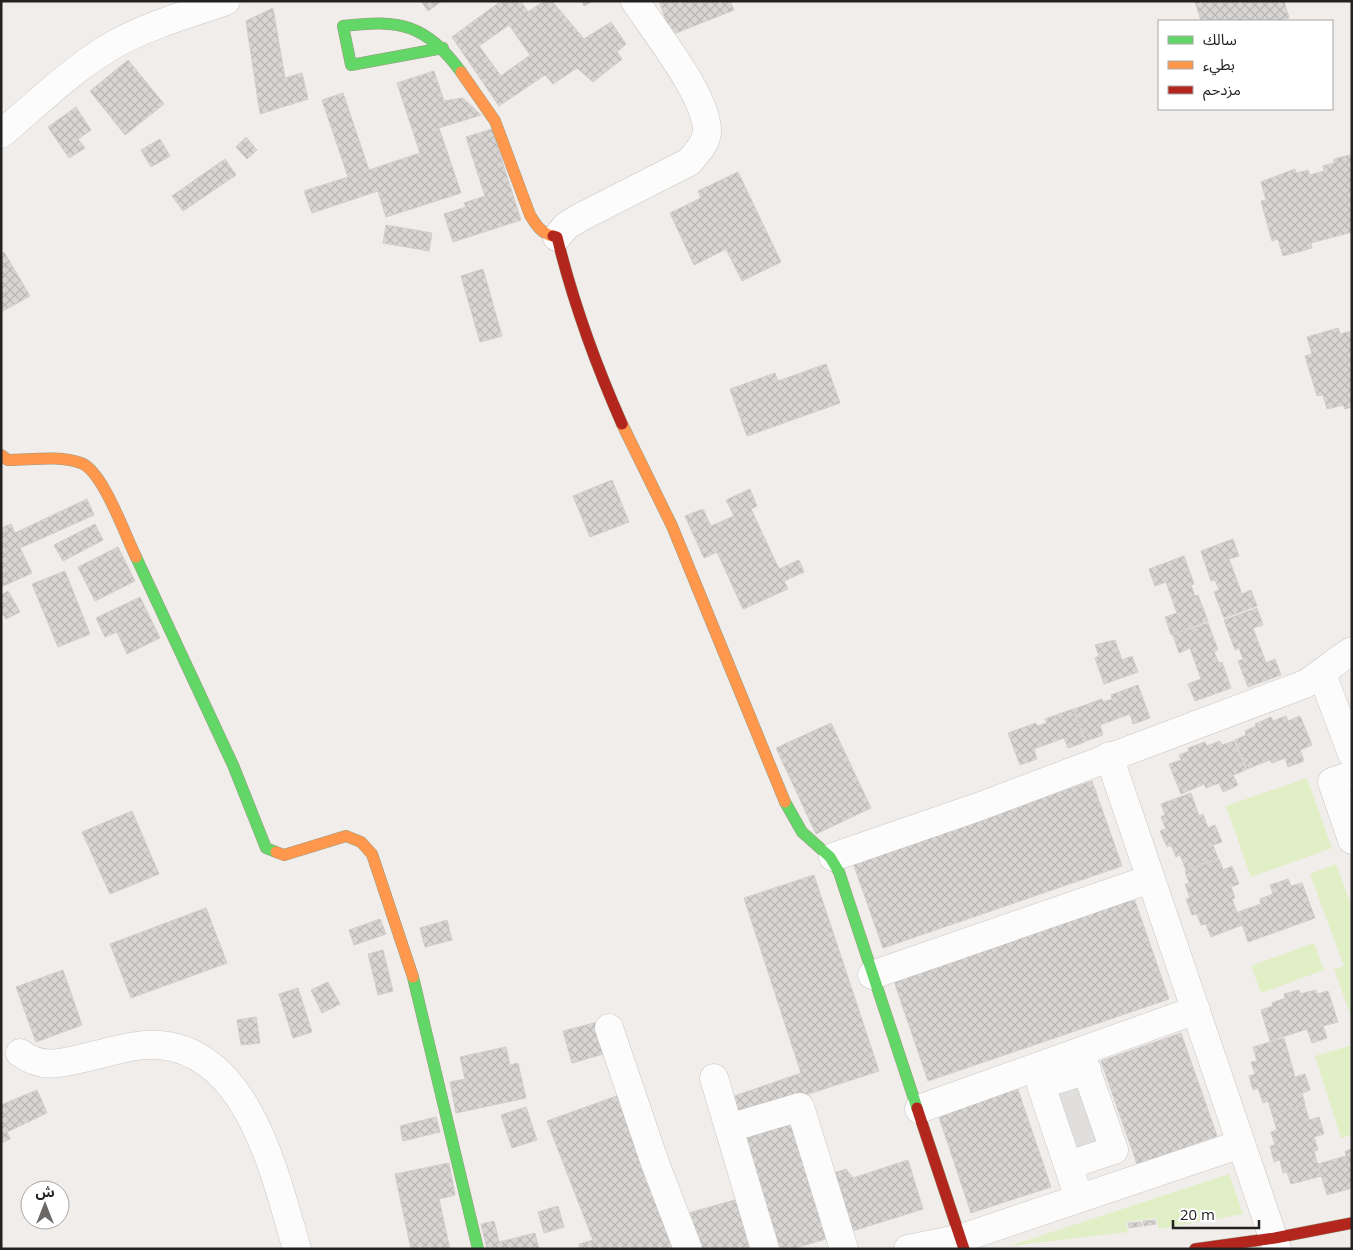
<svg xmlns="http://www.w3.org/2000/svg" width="1353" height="1250" font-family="'Open Sans','Noto Sans Arabic',sans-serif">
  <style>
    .garden { fill: #e1efc7 }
    .parking { fill: #e0dfde }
    .building { fill: url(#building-cross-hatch); stroke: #d3cecb; fill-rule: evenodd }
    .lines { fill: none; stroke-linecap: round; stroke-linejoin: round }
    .street-casing { stroke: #c9c8c6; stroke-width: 29 }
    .fast-casing { stroke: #9c9a80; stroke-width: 12 }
    .slow-casing { stroke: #9c9a80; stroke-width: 12 }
    .jam-casing { stroke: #9c9a80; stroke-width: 12 }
    .street { stroke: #fdfcfc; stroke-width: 28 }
    .fast { stroke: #63d668; stroke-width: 11 }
    .slow { stroke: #ff974d; stroke-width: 11 }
    .jam { stroke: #b3261e; stroke-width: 11 }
  </style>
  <defs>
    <pattern id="building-cross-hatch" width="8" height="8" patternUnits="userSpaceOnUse" patternTransform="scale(1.25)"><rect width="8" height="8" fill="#d8d5d3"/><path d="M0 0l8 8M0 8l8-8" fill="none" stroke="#b9b7b5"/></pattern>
  </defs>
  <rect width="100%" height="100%" fill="#f0edea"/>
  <g class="garden">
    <path d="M1307,778L1332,848L1251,877L1226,806Z"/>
    <path d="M1336,864L1352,907V1019L1334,969L1344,966L1310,874Z"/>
    <path d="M1314,943L1324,970L1261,993L1251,966Z"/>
    <path d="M1352,1045V1135L1341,1138L1315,1056Z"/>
    <path d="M1229,1174L1243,1214L1159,1229L1156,1218L1126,1222L1128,1232L1009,1246Z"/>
  </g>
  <path class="parking" d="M1092,1062L1126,1157L1063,1176L1031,1082Z"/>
  <g class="building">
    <path d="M421,1H442L428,11Z"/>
    <path d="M501,1H521L528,12L544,1H552L584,39L611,22L626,44L617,52L622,59L593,82L577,68L553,84L545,75L499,106L452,37ZM509,25L530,55L501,76L479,46Z"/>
    <path d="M582,1H593L584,6Z"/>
    <path d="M659,1H730L734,10L671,35Z"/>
    <path d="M1195,1H1284L1289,18L1278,21H1201Z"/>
    <path d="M273,8L285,78L302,73L308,99L260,114L246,21Z"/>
    <path d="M128,60L164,104L125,135L90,91Z"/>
    <path d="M434,71L444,101L463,98L481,115L439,128L461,193L386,217L378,191L312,213L304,191L348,177L322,100L343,93L369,170L420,153L397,83Z"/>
    <path d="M76,107L91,130L78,139L85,148L69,158L48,127Z"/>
    <path d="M492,129L521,220L453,242L444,214L466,207L464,203L485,196L466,137Z"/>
    <path d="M246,137L257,150L247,159L236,147Z"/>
    <path d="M160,139L170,156L151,167L141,150Z"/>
    <path d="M1350,155L1352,159V232L1311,243L1312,248L1283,256L1278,239L1272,241L1261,201L1266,200L1261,182L1295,169L1296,173L1308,170L1310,175L1324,171L1323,166L1334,163V159Z"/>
    <path d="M225,159L236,175L183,211L172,196Z"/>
    <path d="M738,172L781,262L742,281L726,249L694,265L670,213L701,198L698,191Z"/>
    <path d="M386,225L432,233L429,251L383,243Z"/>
    <path d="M4,252L30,296L1,312V254Z"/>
    <path d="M483,269L502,336L480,342L461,276Z"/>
    <path d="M1338,328L1340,334L1352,331V407L1345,409L1343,405L1327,409L1323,395L1317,396L1305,356L1312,354L1307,337Z"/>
    <path d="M826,364L840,403L747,436L730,389L775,373L778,381Z"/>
    <path d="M612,480L629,522L590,537L573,496Z"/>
    <path d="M750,489L757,506L751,509L779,569L799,560L804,572L784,581L788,589L743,609L717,552L704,558L685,516L703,509L711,526L734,516L726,500Z"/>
    <path d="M87,499L94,515L20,548L32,573L1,587V528L11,524L15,533Z"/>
    <path d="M95,524L103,540L63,561L54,545Z"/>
    <path d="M1233,539L1239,556L1229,559L1242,594L1251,590L1257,606L1224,618L1214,592L1219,590L1215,580L1211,581L1201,551Z"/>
    <path d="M118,547L135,581L95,601L78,567Z"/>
    <path d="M1184,556L1194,584L1191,585L1195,596L1198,595L1208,621L1171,635L1165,617L1177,613L1166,582L1155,586L1149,569Z"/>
    <path d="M65,571L90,634L58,647L32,584Z"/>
    <path d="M8,591L20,612L6,619L1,611V595Z"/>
    <path d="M140,597L160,638L127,654L117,632L105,637L96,618Z"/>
    <path d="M1257,608L1263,625L1253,628L1266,663L1275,659L1281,675L1248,687L1238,661L1243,659L1239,648L1235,650L1224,620Z"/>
    <path d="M1208,623L1218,650L1214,652L1219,663L1222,662L1231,688L1195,701L1188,684L1201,679L1190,648L1179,653L1173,635Z"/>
    <path d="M1115,640L1122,660L1132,656L1138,672L1104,684L1095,658L1099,656L1095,645Z"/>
    <path d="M1138,685L1150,718L1133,724L1130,714L1100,725L1103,735L1086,741L1074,709L1102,699L1103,702L1112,699L1111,695Z"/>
    <path d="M1073,709L1085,742L1068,748L1064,738L1034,749L1037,759L1020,765L1008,733L1036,723L1037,726L1047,723L1045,719Z"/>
    <path d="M1286,716L1288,721L1300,716L1312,745L1300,750L1304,761L1288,767L1285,758L1272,763L1270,760L1247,769L1235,740L1246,735L1245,731L1256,726L1255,724L1271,717L1273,721Z"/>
    <path d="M831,723L871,808L816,834L776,748Z"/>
    <path d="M1220,741L1222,745L1234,741L1246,770L1233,775L1238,785L1223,792L1219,783L1206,788L1204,784L1181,794L1169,764L1181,760L1179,755L1189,751L1188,748L1205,742L1207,746Z"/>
    <path d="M1092,781L1122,866L883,948L853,863Z"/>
    <path d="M1191,793L1199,816L1203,814L1208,828L1215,825L1222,842L1213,845L1218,858L1186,870L1180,855L1176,857L1171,845L1167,847L1160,831L1166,829L1161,817L1165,815L1161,804Z"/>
    <path d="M132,811L159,874L110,894L82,832Z"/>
    <path d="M1219,859L1223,870L1232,866L1239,884L1231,887L1235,898L1232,899L1242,925L1211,937L1206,924L1201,925L1197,914L1192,915L1186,899L1190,898L1185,884L1189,883L1185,871Z"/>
    <path d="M814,875L879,1071L735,1118L729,1098L801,1073L744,898Z"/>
    <path d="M1288,879L1291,886L1302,883L1315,918L1248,942L1238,912L1261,904L1260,899L1273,894L1270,885Z"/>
    <path d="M1134,898L1169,999L928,1081L894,981Z"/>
    <path d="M206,908L227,963L131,998L110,944Z"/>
    <path d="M380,919L386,934L354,945L349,930Z"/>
    <path d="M447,920L452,940L425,947L420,928Z"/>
    <path d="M383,950L393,991L378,995L368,954Z"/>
    <path d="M63,970L82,1025L36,1042L16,987Z"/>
    <path d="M328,982L340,1004L322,1013L311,990Z"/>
    <path d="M298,988L312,1032L293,1038L279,994Z"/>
    <path d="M1299,990L1300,994L1316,990L1317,994L1328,991L1338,1022L1323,1026L1327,1038L1312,1043L1307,1029L1270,1041L1261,1010L1273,1006L1272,1003L1285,998L1284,994Z"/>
    <path d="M256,1017L260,1043L241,1045L237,1020Z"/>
    <path d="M598,1022L607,1053L572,1063L563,1031Z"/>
    <path d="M1181,1033L1217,1136L1137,1164L1101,1061Z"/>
    <path d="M1284,1038L1295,1077L1305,1074L1310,1090L1302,1093L1305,1104L1272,1114L1268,1101L1263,1103L1258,1088L1253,1090L1249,1076L1255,1074L1251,1062L1257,1061L1253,1047Z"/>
    <path d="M506,1047L510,1065L518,1063L526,1098L456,1113L450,1082L465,1079L460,1057Z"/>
    <path d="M1017,1087L1051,1187L971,1213L938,1114Z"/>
    <path d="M37,1090L47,1113L7,1132L10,1139L1,1143V1105Z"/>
    <path d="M625,1093L680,1249H580L579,1244L593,1240L547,1121Z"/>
    <path d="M1305,1105L1309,1120L1319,1117L1324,1134L1314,1137L1318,1150L1314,1151L1321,1176L1291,1184L1287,1172L1283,1173L1280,1160L1274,1162L1270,1146L1275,1145L1271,1132L1277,1130L1272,1114Z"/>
    <path d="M526,1107L537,1140L512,1148L501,1115Z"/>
    <path d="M436,1117L440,1132L403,1141L400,1126Z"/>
    <path d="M794,1119L829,1238L792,1249H777L743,1134Z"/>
    <path d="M1352,1149V1188L1327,1195L1318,1164L1346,1156L1345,1151Z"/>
    <path d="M908,1160L923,1209L846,1233L828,1175L846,1169L853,1178Z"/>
    <path d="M449,1163L455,1195L439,1199L450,1249H411L395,1174Z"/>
    <path d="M742,1198L757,1249H701L685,1214Z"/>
    <path d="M558,1206L564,1227L544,1233L538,1212Z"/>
    <path d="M1155,1220L1156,1224L1144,1226L1143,1221Z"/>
    <path d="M494,1221L499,1242L535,1233L539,1249H487L481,1224Z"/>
    <path d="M1141,1222L1142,1226L1129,1228L1128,1223Z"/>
  </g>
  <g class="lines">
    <defs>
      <g id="street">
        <path d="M1,134C38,103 73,68 115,44C149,25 189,14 226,1"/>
        <path d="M557,237L566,226L581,217L689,162C696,154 706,144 707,132C708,97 655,32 635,1"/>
        <path d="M1322,674L1352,754"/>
        <path d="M1109,756L1277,1249"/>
        <path d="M1352,775L1332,782L1352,840"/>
        <path d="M833,857L978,807L1305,684C1322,674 1335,661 1352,651"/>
        <path d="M872,975L1150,879"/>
        <path d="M609,1028L655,1163L688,1249"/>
        <path d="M20,1053C45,1071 64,1062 92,1056C114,1051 137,1043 159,1045C250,1052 276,1179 297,1249"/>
        <path d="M714,1078L765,1249"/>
        <path d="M919,1109L1196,1010"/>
        <path d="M729,1128L800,1107L844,1249"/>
        <path d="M1069,1165L1114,1150L1080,1052"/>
        <path d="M1079,1198L1041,1085L1087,1070"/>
        <path d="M908,1249L962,1238L1241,1144"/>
      </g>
      <g id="fast">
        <path d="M443,48L351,65L343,26C400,19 426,24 461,72"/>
        <path d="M136,557L233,765L266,848L276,852"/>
        <path d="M785,802L802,832L830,857L839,872L917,1108"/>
        <path d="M413,977L478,1249"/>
      </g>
      <g id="slow">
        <path d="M461,72L495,121L530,215C536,225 542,234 553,236"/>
        <path d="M622,424L672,526L785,802"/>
        <path d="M1,455L8,460C31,460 58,455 81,463C103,471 125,535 136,557"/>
        <path d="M276,852L284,855L346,836L361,842L372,854L413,977"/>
      </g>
      <g id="jam">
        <path d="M553,236L557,237C573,302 595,363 622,424"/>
        <path d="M917,1108L964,1249"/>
        <path d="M1195,1249L1275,1238L1352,1223"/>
      </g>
    </defs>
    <use href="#street" class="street-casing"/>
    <use href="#fast" class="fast-casing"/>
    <use href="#slow" class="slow-casing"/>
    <use href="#jam" class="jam-casing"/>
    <use href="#street" class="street"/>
    <use href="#fast" class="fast"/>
    <use href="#slow" class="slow"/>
    <use href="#jam" class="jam"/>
  </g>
  <rect width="1353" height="1250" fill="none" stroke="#222222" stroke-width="5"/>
  <rect x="1158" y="20" width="175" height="90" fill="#ffffff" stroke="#a7a7a7"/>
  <rect x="1168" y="36" width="25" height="8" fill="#63d668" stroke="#a7a7a7"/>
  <text x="1203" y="45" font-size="15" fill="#222222">سالك</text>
  <rect x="1168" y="61" width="25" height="8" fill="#ff974d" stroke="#a7a7a7"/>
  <text x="1203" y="70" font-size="15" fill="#222222">بطيء</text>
  <rect x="1168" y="86" width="25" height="8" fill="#b3261e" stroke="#a7a7a7"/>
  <text x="1203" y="95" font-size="15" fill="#222222">مزدحم</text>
  <g transform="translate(45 1205)"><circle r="24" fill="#ffffff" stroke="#a7a7a7"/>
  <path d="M0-4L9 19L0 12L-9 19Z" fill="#6a6968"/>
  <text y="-8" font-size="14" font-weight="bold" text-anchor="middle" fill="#222222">ش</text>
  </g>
  <path d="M1173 1220v8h86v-8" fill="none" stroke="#222222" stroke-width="2.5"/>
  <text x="1180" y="1220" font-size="15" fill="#222222" stroke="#ffffff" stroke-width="4" paint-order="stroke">20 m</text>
</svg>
